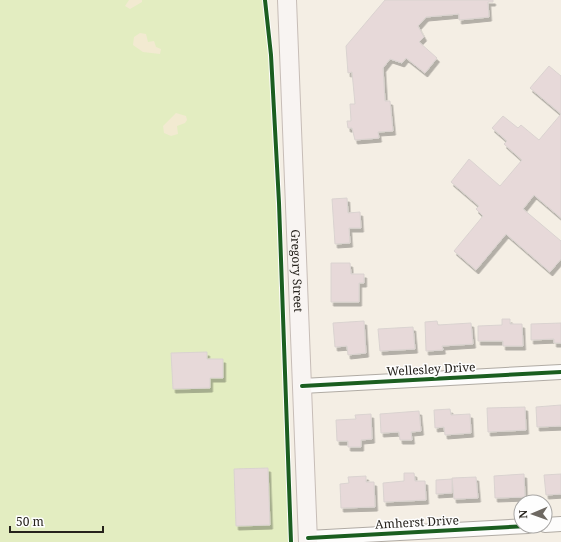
<svg xmlns="http://www.w3.org/2000/svg" width="561" height="542" font-family="'Noto Serif',serif">
  <style>
    .green { fill: #e3edc1 }
    .sand { fill: #f2ead1 }
    .building { fill: #e7d9d9; stroke: #dad3d0; filter: url(#shadow) }
    .lines { fill: none; stroke-linecap: round; stroke-linejoin: round }
    .minor-casing { stroke: #b0aba4; stroke-width: 16 }
    .major-casing { stroke: #c7bdb7; stroke-width: 20 }
    .minor { stroke: #fdfcfb; stroke-width: 14 }
    .major { stroke: #f8f4f2; stroke-width: 18 }
    .cycleway-casing { stroke: #fefefe; stroke-width: 6 }
    .cycleway { stroke: #1b5e20; stroke-width: 4 }
    .labels { text-anchor: middle; dominant-baseline: central; stroke-width: 3; stroke-linejoin: round; paint-order: stroke }
    .street-label { font-size: 12px; fill: #26221c; stroke: #fefefe }
  </style>
  <defs>
    <filter id="shadow"><feDropShadow dx="2.5" dy="4" stdDeviation="0" flood-color="#0004"/></filter>
  </defs>
  <rect width="100%" height="100%" fill="#f4eee4"/>
  <path class="green" d="M0,0H266L292,542H0Z"/>
  <g class="sand">
    <path d="M129,0H142V2L130,9L125,6Z"/>
    <path d="M140,33L146,34L148,42L154,41L156,47L161,49L160,54L143,52L133,45L134,37Z"/>
    <path d="M176,113L186,116L187,120L185,123L177,126L178,134L171,136L164,133L163,126Z"/>
  </g>
  <g class="building">
    <path d="M385,0H493V2H488L489,17L459,20V14L426,17L418,26L424,37L419,42L437,58L425,73L406,58L402,63L390,59L383,68L385,101H390L393,131L378,132L379,138L355,140L352,128H348L347,121H351L350,104H355L352,72L348,73L346,46Z"/>
    <path d="M549,66L561,76V218L534,195L523,209L561,241V259L550,272L506,234L476,270L454,251L483,216L476,209L479,206L451,182L469,159L500,186L522,160L504,144L507,141L492,128L503,116L518,128L521,125L539,140L561,114L530,88Z"/>
    <path d="M347,198L348,213L360,212L361,228H349L350,243L335,244L332,199Z"/>
    <path d="M331,263H350L351,274H364V283H359V302H331Z"/>
    <path d="M502,319H510V324H522L523,346H503V341H478V326L502,325Z"/>
    <path d="M364,321L366,353L348,355L347,346L335,347L333,323Z"/>
    <path d="M437,321L438,325L471,323L473,344L442,346L443,350L426,351L425,322Z"/>
    <path d="M561,323V343H554V339L531,340V324Z"/>
    <path d="M413,327L415,349L380,351L378,329Z"/>
    <path d="M207,352V359H223V378H210V388L173,389L171,353Z"/>
    <path d="M561,405V426L537,427L536,407Z"/>
    <path d="M525,407L526,430L488,432L487,408Z"/>
    <path d="M450,409L451,415L470,414L471,433L445,435L444,427L435,428L434,410Z"/>
    <path d="M419,411L421,431L411,432L412,440H400L399,432L381,433L380,414Z"/>
    <path d="M371,414L372,439L361,440V447H348V441H337L336,420L356,419L355,415Z"/>
    <path d="M268,468L270,525L236,526L234,469Z"/>
    <path d="M404,473H414L415,481H425L426,500L384,502L383,483L404,481Z"/>
    <path d="M524,474L525,497L495,498L494,476Z"/>
    <path d="M561,474V494L546,495L544,475Z"/>
    <path d="M366,476V482H374L375,507L341,508L340,484L349,483L348,477Z"/>
    <path d="M476,477L478,498L454,499L452,478Z"/>
    <path d="M452,479V493L436,494V480Z"/>
  </g>
  <g class="lines">
    <defs>
      <g id="minor">
        <path d="M302,386L561,372"/>
        <path d="M545,525L561,524"/>
        <path d="M308,538L528,526"/>
      </g>
      <g id="major">
        <path id="s1" d="M287,0L308,542"/>
      </g>
    </defs>
    <use href="#minor" class="minor-casing"/>
    <use href="#major" class="major-casing"/>
    <use href="#minor" class="minor"/>
    <use href="#major" class="major"/>
    <defs>
      <g id="cycleway">
        <path d="M265,0L271,55L279,203L291,542"/>
        <path d="M302,386L561,372"/>
        <path d="M308,538L528,526"/>
      </g>
    </defs>
    <use href="#cycleway" class="cycleway-casing"/>
    <use href="#cycleway" class="cycleway"/>
  </g>
  <g class="labels">
    <g class="street-label">
      <text stroke="none"><textPath href="#s1" startOffset="271">Gregory Street</textPath></text>
      <text transform="translate(431 369) rotate(-3)">Wellesley Drive</text>
      <text transform="translate(417 522) rotate(-3)">Amherst Drive</text>
    </g>
  </g>
  <g transform="translate(533 514) rotate(268)"><circle r="19" fill="#fefefe" stroke="#a8a6a4"/>
  <path d="M0-3L7 15L0 10L-7 15Z" fill="#6e6962"/>
  <text y="-6" font-size="11" font-weight="bold" text-anchor="middle" fill="#26221c">N</text>
  </g>
  <path d="M10 526v6h93v-6" fill="none" stroke="#26221c" stroke-width="2"/>
  <text x="16" y="526" font-size="12" fill="#26221c" stroke="#fefefe" stroke-width="3" paint-order="stroke">50 m</text>
</svg>
